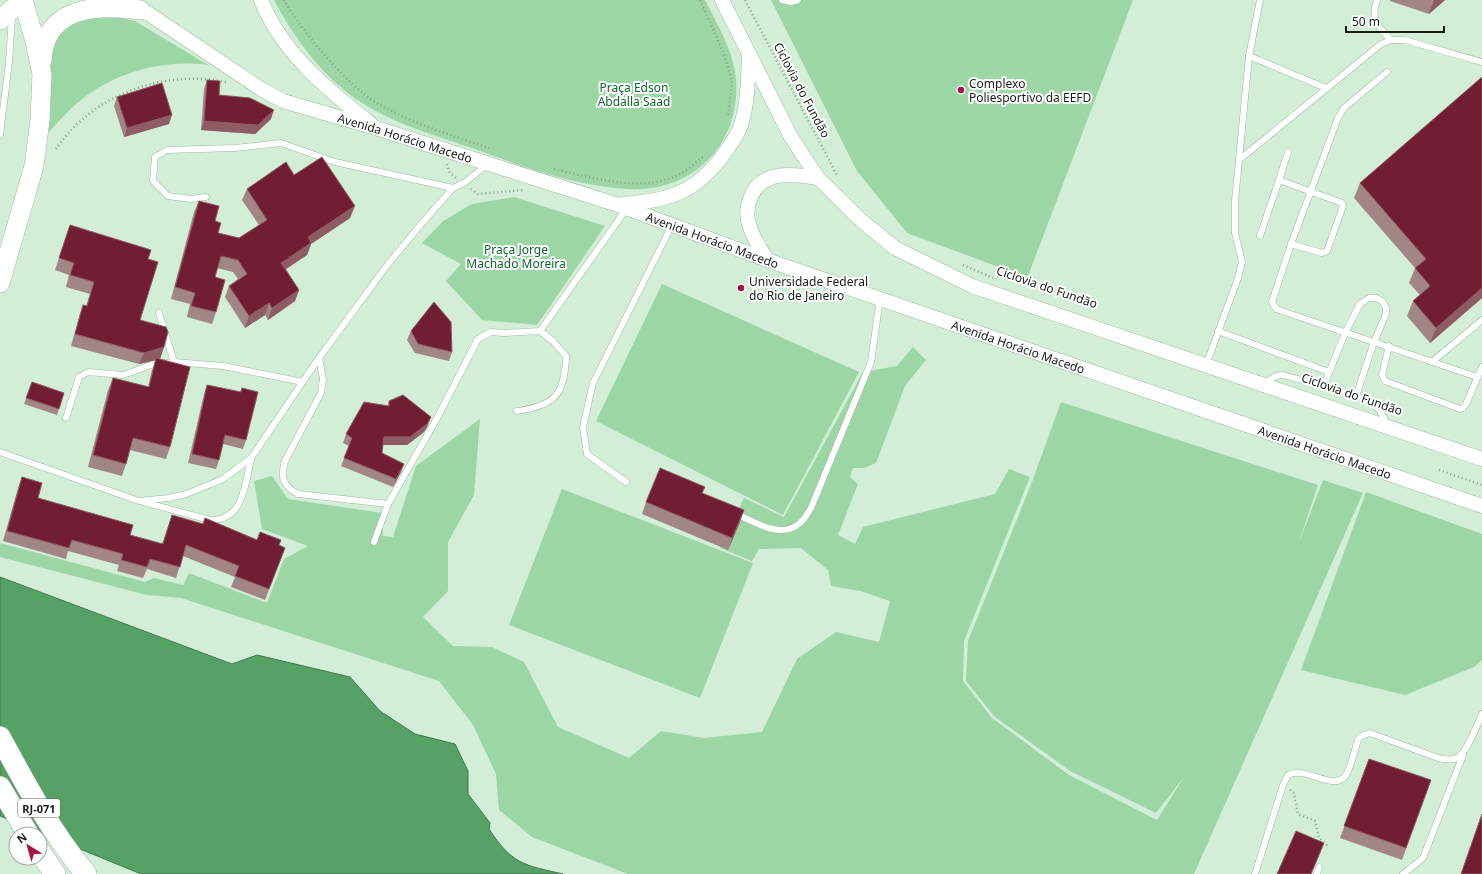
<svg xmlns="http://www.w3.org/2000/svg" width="1482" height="874" font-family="'Noto Sans',sans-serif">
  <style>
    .green { fill: #9cd6a5 }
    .water { fill: #56a166; stroke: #427a4e }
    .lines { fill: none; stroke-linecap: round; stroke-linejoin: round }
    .service-casing { stroke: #9eb9a2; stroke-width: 7 }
    .tertiary-casing { stroke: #9eb9a2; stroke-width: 15 }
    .trunk-casing { stroke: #9eb9a2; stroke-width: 20 }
    .motorway-casing { stroke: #9eb9a2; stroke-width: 22 }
    .path { stroke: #8ca18e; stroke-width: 2.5; stroke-dasharray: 1 3; stroke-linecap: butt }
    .service { stroke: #fff; stroke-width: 6 }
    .tertiary { stroke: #fff; stroke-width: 14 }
    .trunk { stroke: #fff; stroke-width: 19 }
    .motorway { stroke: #fff; stroke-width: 21 }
    .wall { fill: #a28685 }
    .shaded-wall { fill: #8e5c65 }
    .building { fill: #711e34; stroke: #8e5c65 }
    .poi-dot { fill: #a81246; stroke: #fff; stroke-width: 1.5 }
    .labels { text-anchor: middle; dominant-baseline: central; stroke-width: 4; stroke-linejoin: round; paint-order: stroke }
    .shield { fill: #fff; stroke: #5b625c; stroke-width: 1 }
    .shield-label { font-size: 11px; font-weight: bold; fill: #151f16 }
    .poi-label { font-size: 12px; fill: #151f16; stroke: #fff; text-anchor: start }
    .park-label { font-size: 12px; fill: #10652d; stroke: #fff }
    .street-label { font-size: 12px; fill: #151f16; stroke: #fff }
  </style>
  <rect width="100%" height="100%" fill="#d2eed6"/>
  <g class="green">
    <path d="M274,0H705C717,24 734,52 736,79C741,145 692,193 627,189C573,186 519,165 469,147C428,133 382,120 348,93C317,69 292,34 274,0Z"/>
    <path d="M771,0H1133L1028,276L1023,274V276L907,233L857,171Z"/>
    <path d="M94,17H115L135,21L208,65C166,59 120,71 86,96C72,106 61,119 49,132L46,128L52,49L54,37L73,23Z"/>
    <path d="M514,197L605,226L537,325L482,320L446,281L461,264L422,243L443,221L472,204Z"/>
    <path d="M662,284L859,372L783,515L596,421Z"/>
    <path d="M913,347L926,360L905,386L876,463L864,468H853L850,477L858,484L838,535L855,544L863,527L995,494L1009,469L1030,477L964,641L963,681L992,718L1069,775L1157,820L1184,777L1156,813L1070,771L995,717L966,681L968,641L1032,482L1061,402L1318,485L1298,545L1323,480L1363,493L1194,874H628L532,837L499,810L496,774L473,725L439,681L181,598L147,595L0,557V543L145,582L154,578L183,585L189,573L267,603L284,559L308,546L262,529L254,481L272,476L288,499L382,513L383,536L393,537L416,466L480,419L474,495L448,542V591L423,617L453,646L492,647L524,662L558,727L629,758L661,731L704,738L762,732L797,659L836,632L879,642L890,601L861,591L831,586L828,570L801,548L759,549L752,561L720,548L744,498L784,517L863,372L897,366Z"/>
    <path d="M562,489L753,563L700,698L509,625Z"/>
    <path d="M1366,492L1482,534V660L1474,667L1405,695L1301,670Z"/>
  </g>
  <path class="water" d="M0,577L232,664L257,655L350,677L380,711L415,734L455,744L468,771V794L490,823L489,829C512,864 523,865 563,874H141L0,816Z"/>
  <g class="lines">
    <defs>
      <g id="service">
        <path d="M782,0L791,2L798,0"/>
        <path d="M1377,0C1370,20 1378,26 1391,40"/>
        <path d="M1249,56L1326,88"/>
        <path d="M1387,72L1344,108L1338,118L1291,244L1272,302L1276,309L1477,377"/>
        <path d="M0,135L9,62L12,16"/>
        <path d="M1239,160L1381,44L1391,40H1405L1482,62"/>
        <path d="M1279,180L1288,152"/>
        <path d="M206,197L191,199L168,196L153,181L155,157L167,150L235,148L281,143L335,162L453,188"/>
        <path d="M1260,236L1279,180L1342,203L1343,206L1327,251L1322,253L1291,244"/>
        <path d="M159,313L174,362"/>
        <path d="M1218,331L1329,372"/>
        <path d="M1389,346L1382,375L1385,381L1460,409L1463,408L1466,404L1482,367"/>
        <path d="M319,358L323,379L321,393L285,461C280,477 283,486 298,494L388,504L436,420L478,339L491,332L504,333L540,331L627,208"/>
        <path d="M1432,362L1482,320"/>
        <path d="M1206,365L1238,278L1242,262L1235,233V201L1249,56L1260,0"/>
        <path d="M1265,383L1276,376L1283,375C1303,381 1364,394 1376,407C1382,412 1384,418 1387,425"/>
        <path d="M1323,387L1346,331L1360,304L1369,298H1377L1383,302L1386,308V314L1374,342L1356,396"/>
        <path d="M517,411C555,406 565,394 566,356L553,341L540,331"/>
        <path d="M66,418L79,377L88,372L123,375L154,364L174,362L223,366L303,382"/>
        <path d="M0,452L139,501L169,498L186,494L223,479L251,458L319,358L388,264L423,222L453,188L464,183L488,164"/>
        <path d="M626,482L587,454L583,427L593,383L668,233L670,225"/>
        <path d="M143,502L210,520C244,521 245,484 251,459"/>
        <path d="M736,514C755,522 781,540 800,523C805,519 808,512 811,508L871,362L880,298"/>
        <path d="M374,542L388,504"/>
        <path d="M1255,874L1283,785L1288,775C1306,765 1334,793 1346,775C1352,765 1354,751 1358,740L1361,736L1370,733L1438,758C1444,759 1451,761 1457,758C1467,753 1477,725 1482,714"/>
        <path d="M1317,874L1319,867"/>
        <path d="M1403,874L1423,858L1463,755"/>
      </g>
      <g id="tertiary">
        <path d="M261,0C282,53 328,90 371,124"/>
        <path d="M722,0L791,137L818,178L863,222L895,248L972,286L1482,459"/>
        <path id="s1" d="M131,6L149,14L261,89L283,101L376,128L615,204L767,260L1482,506"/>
        <path d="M622,204C668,201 696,193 724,154C730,145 738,135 741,125C748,103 748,78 749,55"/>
        <path d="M767,260C761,249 752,237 749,224C746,215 747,206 751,197C761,169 795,174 818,178"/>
      </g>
      <g id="trunk">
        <path d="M0,20L12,9L24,3"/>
        <path d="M42,61C44,6 98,4 140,10"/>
        <path d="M0,283L34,166L40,120L42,74L35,41L23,0"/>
      </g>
      <g id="motorway">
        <path d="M0,737C26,785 51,832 86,874"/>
        <path d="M0,787L28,834"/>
        <path d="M40,852L55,874"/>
      </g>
    </defs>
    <use href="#service" class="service-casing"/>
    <use href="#tertiary" class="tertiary-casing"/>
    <use href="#trunk" class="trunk-casing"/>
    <use href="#motorway" class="motorway-casing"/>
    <g class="path">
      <path d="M284,0C301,30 347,86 377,103C412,124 454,136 492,149"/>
      <path d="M700,0L723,52L732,80L728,117"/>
      <path d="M745,0L838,177"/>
      <path d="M56,149C92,95 163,69 226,82"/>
      <path d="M447,164L450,173L456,178"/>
      <path d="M554,169C589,177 639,192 674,177C684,173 695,163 704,156"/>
      <path d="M471,189L478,194L524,190"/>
      <path d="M963,265L993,278"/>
      <path d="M1439,470L1482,485"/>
      <path d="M1290,790L1294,793L1298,814L1315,821L1319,838L1329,847"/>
    </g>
    <use href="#service" class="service"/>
    <use href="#tertiary" class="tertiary"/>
    <use href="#trunk" class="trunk"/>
    <use href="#motorway" class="motorway"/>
  </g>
  <g class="wall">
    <path d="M1390,0H1445L1429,14L1390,1Z"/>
    <path d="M1482,77V298L1430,343L1407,316L1413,301L1420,295L1409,283L1415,268L1354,198L1360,183Z"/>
    <path d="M207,80L219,95L271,119L255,134L201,130L204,89Z"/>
    <path d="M117,97L169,124L124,137L114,106Z"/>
    <path d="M294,175L350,218L311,244L307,255L286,269L299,290L295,301L268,320L265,315L245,328L225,297L229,286L238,279L233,272L217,268L215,277L216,312L212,324L187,317L190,304L171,299L194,212L199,201L215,221L218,233L239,238L259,225L242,200L247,189Z"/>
    <path d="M70,225L148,259L140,320L164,347L160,359L170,447L166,459L130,450L126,464L122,476L88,467L108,390L113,378L148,387L152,370L156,360L139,364L71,346L79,317L83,305L86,306L90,294L66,287L69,275L55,270Z"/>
    <path d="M411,331L452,352L449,361L415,353L407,340Z"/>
    <path d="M32,382L64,393L57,415L24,404Z"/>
    <path d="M207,385L240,392L242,388L246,440L243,449L223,444L219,460L216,469L188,463L204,394Z"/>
    <path d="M389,401L428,425L424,432L407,445H383L382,453L404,464L401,472L393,487L341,466L349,446L343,443L346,434L388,406Z"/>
    <path d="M22,477L38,498L130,535L162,544L172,515L257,540L279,545L285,548L265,600L231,587L235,577L183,556L176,578L147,569L143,578L117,571L119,565L68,551L66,559L3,541L18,488Z"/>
    <path d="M702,493L740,522L728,550L642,514L646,502Z"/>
    <path d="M1369,759L1431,780L1402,860L1340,838Z"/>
  </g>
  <g class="shaded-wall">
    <path d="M1434,0H1445L1429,14Z"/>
    <path d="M274,110L271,119L255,134L201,130L204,121Z"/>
    <path d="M172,115L169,124L124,137L127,128Z"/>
    <path d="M355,206L350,218L311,244L307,255L277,275L281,263L308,237Z"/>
    <path d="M1482,288V298L1430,343L1436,328Z"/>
    <path d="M299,290L295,301L268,320L272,308Z"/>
    <path d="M269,303L265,315L245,328L249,316Z"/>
    <path d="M164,347L160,359L139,364L144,353Z"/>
    <path d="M431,417L428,425L424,432L407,445H381L384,437Z"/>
    <path d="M404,464L401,472L393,487L396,479Z"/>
    <path d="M744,510L740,522L728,550L732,538Z"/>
  </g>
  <g class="building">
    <path d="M1482,77V288L1436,328L1413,301L1430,286L1415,268L1426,259L1360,183Z"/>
    <path d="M207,80L220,81L219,95L250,98L274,110L258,125L204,121Z"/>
    <path d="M162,83L172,115L127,128L117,97Z"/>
    <path d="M322,157L355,206L308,237L311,243L281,263L299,290L272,308L269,303L249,316L229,286L247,274L238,260L221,256L215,277L225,280L216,312L191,306L195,293L175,287L199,201L219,206L215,221L221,223L218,233L239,238L267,220L247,189L286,162L294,175Z"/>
    <path d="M70,225L151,250L148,259L158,262L140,320L166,327L168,332L164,347L144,353L75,334L83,305L87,306L94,282L70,275L74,263L59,258Z"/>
    <path d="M434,302L451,322L452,352L418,344L411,331Z"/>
    <path d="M156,358L190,367L170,447L133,438L126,464L93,455L113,378L149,387Z"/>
    <path d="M32,382L64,393L59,409L26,398Z"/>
    <path d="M207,385L241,392L242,388L258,392L246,440L225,435L219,460L192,454Z"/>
    <path d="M403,395L431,417L427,424L410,437H384L382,453L404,464L396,479L344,458L352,438L346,434L364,402L389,406V401Z"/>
    <path d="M660,468L705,487L702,493L744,510L732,538L646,502Z"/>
    <path d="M22,477L42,483L38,498L133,525L130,535L163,544L172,515L203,524L205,518L257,540L260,532L281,540L279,545L285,548L269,589L235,576L239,566L186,545L180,567L150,559L147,567L121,560L123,554L72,540L69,548L7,531Z"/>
    <path d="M1369,759L1431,780L1406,848L1344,826Z"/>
    <path d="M1482,814V874H1461Z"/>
    <path d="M1296,831L1324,843L1311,874H1277Z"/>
  </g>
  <g class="poi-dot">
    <circle cx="961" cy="90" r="4"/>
    <circle cx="741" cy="288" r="4"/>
  </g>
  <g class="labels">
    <rect class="shield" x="18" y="799" width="42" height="18" rx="3"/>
    <g class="shield-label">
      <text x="39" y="808">RJ-071</text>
    </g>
    <g class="poi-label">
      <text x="969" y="83">Complexo<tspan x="969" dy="14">Poliesportivo da EEFD</tspan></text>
      <text x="749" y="281">Universidade Federal<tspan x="749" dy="14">do Rio de Janeiro</tspan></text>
    </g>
    <g class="park-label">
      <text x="634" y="87">Praça Edson<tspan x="634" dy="14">Abdalla Saad</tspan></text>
      <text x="516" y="249">Praça Jorge<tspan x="516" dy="14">Machado Moreira</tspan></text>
    </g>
    <g class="street-label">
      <text transform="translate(802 90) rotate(62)">Ciclovia do Fundão</text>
      <text stroke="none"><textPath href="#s1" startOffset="307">Avenida Horácio Macedo</textPath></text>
      <text stroke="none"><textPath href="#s1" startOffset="631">Avenida Horácio Macedo</textPath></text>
      <text transform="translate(1047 287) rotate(19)">Ciclovia do Fundão</text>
      <text stroke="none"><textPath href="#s1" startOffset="955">Avenida Horácio Macedo</textPath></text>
      <text transform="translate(1352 394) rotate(19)">Ciclovia do Fundão</text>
      <text stroke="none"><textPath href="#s1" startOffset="1279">Avenida Horácio Macedo</textPath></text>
    </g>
  </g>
  <g transform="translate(28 846) rotate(323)"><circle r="19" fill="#ffffff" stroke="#a1a5a2"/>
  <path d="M0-3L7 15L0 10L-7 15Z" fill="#a81246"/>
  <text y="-6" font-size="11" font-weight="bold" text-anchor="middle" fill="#151f16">N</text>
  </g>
  <path d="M1346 26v6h98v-6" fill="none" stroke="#151f16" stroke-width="2"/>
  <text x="1352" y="26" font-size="12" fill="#151f16" stroke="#ffffff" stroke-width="3" paint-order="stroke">50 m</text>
</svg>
